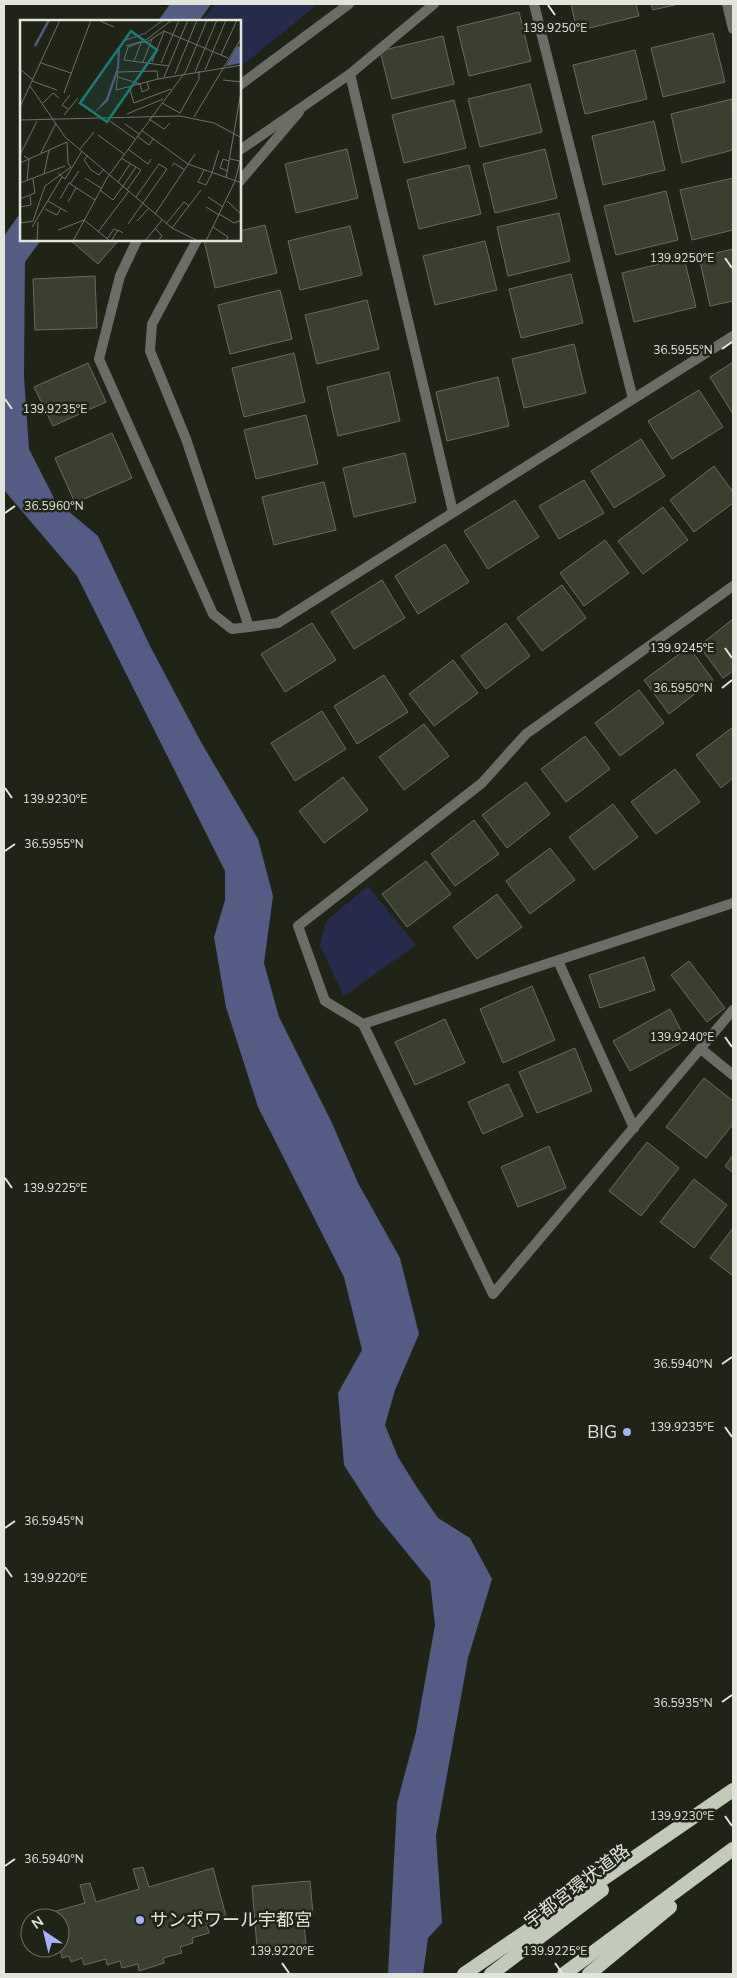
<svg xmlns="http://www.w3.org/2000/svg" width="737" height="1978" font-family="'Nunito Sans','Noto Sans JP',sans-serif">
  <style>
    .green { fill: #262a4d }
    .water { fill: #545b84 }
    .building { fill: #3a3f30; stroke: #676d5d }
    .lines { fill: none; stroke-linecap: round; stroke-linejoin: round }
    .minor { stroke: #6b6e67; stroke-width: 10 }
    .trunk { stroke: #c4caba; stroke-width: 14 }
    .ticks { fill: none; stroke: #e2e5dc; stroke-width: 2 }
    .poi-dot { fill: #a6b1fc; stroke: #202417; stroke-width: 2 }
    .labels { text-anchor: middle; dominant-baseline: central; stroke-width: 5; stroke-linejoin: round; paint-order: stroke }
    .poi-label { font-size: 18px; fill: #e2e5dc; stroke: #202417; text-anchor: end }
    .street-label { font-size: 18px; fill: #e2e5dc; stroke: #202417 }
    .inset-river { fill: none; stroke: #545b84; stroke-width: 2.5 }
    .inset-road { fill: none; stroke: #6e7166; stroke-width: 1 }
    .view { fill: #1a7c74; fill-opacity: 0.15; stroke: #1a7c74; stroke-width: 2.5 }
    .inset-edge { fill: none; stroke: #e2e5dc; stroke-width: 2.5 }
    .ticks-label { font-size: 12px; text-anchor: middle; fill: #e2e5dc; stroke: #202417; stroke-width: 5; stroke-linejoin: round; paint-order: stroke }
  </style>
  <rect width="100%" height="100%" fill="#202417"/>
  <g class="green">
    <path d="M215,4H318L240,67V21H202Z"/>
    <path d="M368,886L416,945L344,996L320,946L326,921Z"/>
  </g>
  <g class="water">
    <path d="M170,4H211L199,21H158Z"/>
    <path d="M21,212V240H41L25,262L24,376L29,449L55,500L98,536L150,646L201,742L258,839L273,896L264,963L279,1017L332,1123L358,1183L400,1258L419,1334L395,1390L385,1425L398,1457L416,1486L438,1518L470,1538L492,1579L468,1658L436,1836L442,1923L428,1938L423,1974H388L397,1803L416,1732L435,1625L430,1581L376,1515L344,1465L338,1393L362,1350L344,1277L258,1107L226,1007L214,937L225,900V871L77,576L4,490V236Z"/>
  </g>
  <g class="building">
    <path d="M571,4H636L639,16L577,31Z"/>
    <path d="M651,4H679L653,10Z"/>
    <path d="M519,12L531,61L469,76L457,27Z"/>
    <path d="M713,33L725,82L663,97L651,48Z"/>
    <path d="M443,36L454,84L392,99L380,51Z"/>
    <path d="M635,50L647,99L585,114L573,65Z"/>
    <path d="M530,84L542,132L480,147L468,99Z"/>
    <path d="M732,99L733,150L682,163L671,114Z"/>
    <path d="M454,100L466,148L404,163L392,115Z"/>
    <path d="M654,121L665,170L603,185L592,136Z"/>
    <path d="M347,149L358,198L296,213L285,164Z"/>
    <path d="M545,149L557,198L495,213L483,164Z"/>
    <path d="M469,165L481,214L419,229L407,180Z"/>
    <path d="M733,178V230L692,240L680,190Z"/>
    <path d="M666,191L678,240L616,255L604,206Z"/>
    <path d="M559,213L570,261L508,276L497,227Z"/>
    <path d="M265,225L277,273L215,288L204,240H240V231Z"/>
    <path d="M350,226L362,275L300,290L288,241Z"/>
    <path d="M70,240H119L98,264Z"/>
    <path d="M485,241L497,290L435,305L423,256Z"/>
    <path d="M733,249V301L710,306L699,257Z"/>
    <path d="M684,258L696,307L634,322L622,273Z"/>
    <path d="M571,274L583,323L521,338L509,289Z"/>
    <path d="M95,276L97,328L35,330L33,279Z"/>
    <path d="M280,290L292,339L230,354L218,305Z"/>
    <path d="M367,300L379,349L317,364L305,315Z"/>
    <path d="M574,344L586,393L524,408L512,359Z"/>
    <path d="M294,353L305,402L244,417L232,368Z"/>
    <path d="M733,362V414L710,377Z"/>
    <path d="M88,363L106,402L53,426L34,387Z"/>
    <path d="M389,372L400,421L338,436L327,387Z"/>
    <path d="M498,377L509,426L447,441L436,392Z"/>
    <path d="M699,390L723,427L672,459L648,421Z"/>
    <path d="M306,415L318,464L256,479L244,430Z"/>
    <path d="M112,433L132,478L75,503L55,458Z"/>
    <path d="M641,439L665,476L614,508L591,471Z"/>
    <path d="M405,453L416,502L354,517L343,468Z"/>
    <path d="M714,466L733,492V503L694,532L670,500Z"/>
    <path d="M584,480L604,513L559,539L539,506Z"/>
    <path d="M324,482L336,530L274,545L262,497Z"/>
    <path d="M515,500L539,537L488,569L464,531Z"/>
    <path d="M663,507L688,540L643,574L618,541Z"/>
    <path d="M605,540L629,573L584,606L560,573Z"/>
    <path d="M445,544L469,582L418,614L395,576Z"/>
    <path d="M382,580L405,618L354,649L331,612Z"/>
    <path d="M562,585L586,618L542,651L517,618Z"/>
    <path d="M733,619V671L723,678L699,646Z"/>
    <path d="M312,623L336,660L285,692L261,654Z"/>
    <path d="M506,623L530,656L486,689L461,656Z"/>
    <path d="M689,647L713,680L669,714L644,680Z"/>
    <path d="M453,660L478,693L434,726L409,694Z"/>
    <path d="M384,675L408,712L357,744L334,706Z"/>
    <path d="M639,690L664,723L620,756L595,723Z"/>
    <path d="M322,711L346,749L295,781L271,743Z"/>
    <path d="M424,724L449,756L404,790L379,757Z"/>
    <path d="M733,727V778L721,788L696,755Z"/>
    <path d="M585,736L610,769L566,802L541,769Z"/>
    <path d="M675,769L700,802L656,834L631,802Z"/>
    <path d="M343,777L368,810L324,843L299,811Z"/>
    <path d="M526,782L550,814L507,848L482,815Z"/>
    <path d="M613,804L638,837L594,870L569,837Z"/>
    <path d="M474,820L499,854L455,886L431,854Z"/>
    <path d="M550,848L575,880L530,914L506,881Z"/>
    <path d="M426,861L451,894L407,927L382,894Z"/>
    <path d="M497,894L522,927L477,959L453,927Z"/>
    <path d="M644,957L655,990L600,1008L589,975Z"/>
    <path d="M689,961L725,1008L707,1022L671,975Z"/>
    <path d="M532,986L555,1040L503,1063L480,1009Z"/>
    <path d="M670,1009L686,1040L630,1071L613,1041Z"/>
    <path d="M445,1019L465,1063L415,1085L395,1042Z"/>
    <path d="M575,1048L592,1091L537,1113L519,1072Z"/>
    <path d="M704,1078L733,1101V1124L706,1158L666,1127Z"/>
    <path d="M508,1084L523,1116L483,1134L468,1102Z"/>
    <path d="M647,1142L679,1168L641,1216L609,1191Z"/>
    <path d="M549,1146L566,1188L518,1207L501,1167Z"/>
    <path d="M733,1155V1173L725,1166Z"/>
    <path d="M694,1179L727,1205L694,1248L660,1222Z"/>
    <path d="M733,1228V1276L710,1258Z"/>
    <path d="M143,1867L149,1887L213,1868L226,1916L219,1918L220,1922L207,1926L209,1933L192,1938L193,1943L180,1947L182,1953L163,1958L164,1963L139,1971L138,1964L122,1968L120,1961L107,1965L106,1959L84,1965L82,1958L71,1962L69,1956L62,1958L60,1948V1918H51L49,1913L85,1903L80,1885L90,1883L96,1902L139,1889L133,1869Z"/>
    <path d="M310,1881L313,1914L303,1915L306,1944L257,1948L252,1886Z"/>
  </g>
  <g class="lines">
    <g class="minor">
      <path d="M534,4L633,399"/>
      <path d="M727,4L733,29"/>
      <path d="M350,74L453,512"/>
      <path d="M240,85L349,4"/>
      <path d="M240,150L350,74L434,4"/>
      <path d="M240,181L299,112"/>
      <path d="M137,240L120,276L99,359L213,614L232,629L249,627"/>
      <path d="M197,240L152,324L150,351L186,439L249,627L278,623L733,336"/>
      <path d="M733,586L526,734L482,783L298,926L325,1001L363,1024L493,1294L733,1010"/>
      <path d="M558,961L634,1128"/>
      <path d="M363,1024L733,903"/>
      <path d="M701,1049L733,1075"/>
    </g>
    <g class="trunk">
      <path d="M464,1974L733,1790"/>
      <path d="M491,1974L602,1890"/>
      <path d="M564,1974L733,1849"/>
      <path d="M589,1974L670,1907"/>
    </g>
  </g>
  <path class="ticks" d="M548,5L555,15M725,258L732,268M722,349L732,342M5,399L12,409M5,513L15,506M725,648L732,658M722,688L732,680M5,788L12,798M5,851L15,844M725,1037L732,1047M5,1178L12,1188M722,1364L732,1357M725,1427L732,1437M5,1528L15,1521M5,1567L12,1577M722,1702L732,1695M725,1816L732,1826M5,1866L15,1859M282,1963L289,1973M555,1963L562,1973"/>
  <g class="poi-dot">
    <circle cx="627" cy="1432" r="5"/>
    <circle cx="140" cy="1920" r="5"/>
  </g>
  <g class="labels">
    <g class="poi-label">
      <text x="617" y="1432">BIG</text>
      <text x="150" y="1920" text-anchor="start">サンポワール宇都宮</text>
    </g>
    <g class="street-label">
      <text transform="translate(577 1886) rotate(-37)">宇都宮環状道路</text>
    </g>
  </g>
  <g transform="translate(20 20)">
    <rect width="221" height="221" fill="#202417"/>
    <path d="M142,0H144L125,14L105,21L100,28L99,48L88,81L74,93L86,79L97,48L98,28L104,20L125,13ZM217,26L221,27V43L206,46Z" fill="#545b84"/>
    <path class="inset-river" d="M15,26L29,0"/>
    <path class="inset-road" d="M78,0L94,7M144,11L208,38M118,23L127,22L144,11M119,23L108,27L104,40L149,46M106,26L126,20L152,0M201,35L217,0M114,41L121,23M123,42L132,19M132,42L144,12M21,43L51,53M141,43L159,0M0,49L13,60M185,50L206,0M175,52L197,0M155,54L177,0M98,57L120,64L122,72L129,69L127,62M144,57L168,0M138,59L96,70L98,52L137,51L138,59L222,45M203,60L222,62M12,61L37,70M10,66L45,117L152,208L178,221M109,67L114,83L151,69M44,73L71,0M23,83L33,73L39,78M142,83L160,93L179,59V51M0,87L40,0M48,89L42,85L50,75M107,94L143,79M44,95L58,78M174,97L222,17M129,99L144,109L150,103M0,100L160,96L194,103L222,118M90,101L115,119M105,104L119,114M121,110L168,144L222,163M78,115L104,134M117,116L129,125L133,119M60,129L74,112M108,129L128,144L131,139M21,133L36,103M0,135L17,101M68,135L64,140L71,150L79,155L84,149M4,136L9,139L7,161M101,138L121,150L107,170M210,139L220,141L215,161M0,143L47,122M152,146L154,143L165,150M184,150L178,162L186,165L192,153M208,151L200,148L203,139L209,141M38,153L45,159L62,131M192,153L199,130M24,154L29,130M65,158L81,168M206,158L222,66M98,162L110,144M0,163L45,146M50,164L59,151M103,166L116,147M80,170L93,180L103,166M188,177L203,187M0,179L15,173L13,159M40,179L49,163L75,180M28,181L47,192M207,181L222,195M48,182L56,168M0,187L11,185L10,176M186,187L199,195M0,188L1,203M25,189L37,195L41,188M135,194L175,134M199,194L214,203L222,200M117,201L129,188M1,203L13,201L25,166L51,147L48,143L47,122M108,204L147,149L139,144L116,177M146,204L164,182L169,186M12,207L42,157M193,207L208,217L206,221M135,208L142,216L138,221M152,208L181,170M38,210L64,200L90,221M78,212L109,171M87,219L94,209L98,211M17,221L18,202M53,221L87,158L166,51L187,0M91,221L98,210L103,213M125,221L142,200M186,221L215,161"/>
    <path class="view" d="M111,11L137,30L87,102L60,83Z"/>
    <rect width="221" height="221" class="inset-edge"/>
  </g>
  <g class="ticks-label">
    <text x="555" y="32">139.9250°E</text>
    <text x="682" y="262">139.9250°E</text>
    <text x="683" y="354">36.5955°N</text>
    <text x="55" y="413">139.9235°E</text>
    <text x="54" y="510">36.5960°N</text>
    <text x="682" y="652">139.9245°E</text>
    <text x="683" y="692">36.5950°N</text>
    <text x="55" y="803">139.9230°E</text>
    <text x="54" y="848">36.5955°N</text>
    <text x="682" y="1041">139.9240°E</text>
    <text x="55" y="1192">139.9225°E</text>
    <text x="683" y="1368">36.5940°N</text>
    <text x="682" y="1431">139.9235°E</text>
    <text x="54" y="1525">36.5945°N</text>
    <text x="55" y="1582">139.9220°E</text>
    <text x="683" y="1707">36.5935°N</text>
    <text x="682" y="1820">139.9230°E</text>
    <text x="54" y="1863">36.5940°N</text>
    <text x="282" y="1955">139.9220°E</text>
    <text x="555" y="1955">139.9225°E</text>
  </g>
  <rect width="737" height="1978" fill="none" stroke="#e2e5dc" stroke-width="10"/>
  <g transform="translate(45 1933) rotate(325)"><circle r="24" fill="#202417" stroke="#6e7166"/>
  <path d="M0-4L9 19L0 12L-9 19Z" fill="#a6b1fc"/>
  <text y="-8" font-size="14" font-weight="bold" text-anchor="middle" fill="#e2e5dc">N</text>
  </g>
</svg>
